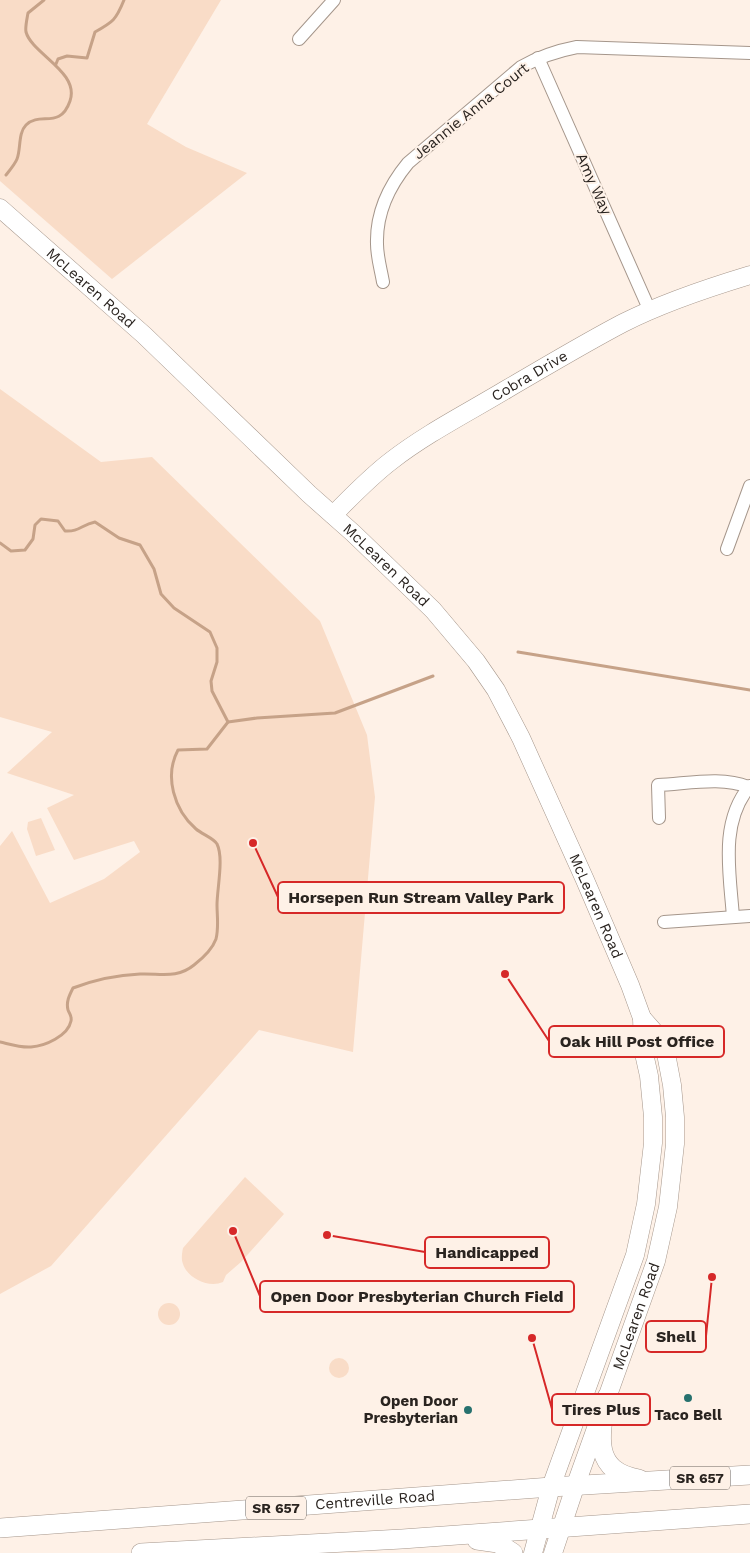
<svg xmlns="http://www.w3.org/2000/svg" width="750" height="1553" font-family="'Work Sans',sans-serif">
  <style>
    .green { fill: #f9dcc7 }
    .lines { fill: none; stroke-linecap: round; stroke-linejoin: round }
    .stream { stroke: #c6a288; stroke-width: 3 }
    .street-casing { stroke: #a5968b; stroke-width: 14 }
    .secondary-casing { stroke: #a5968b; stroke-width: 19 }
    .primary-casing { stroke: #a5968b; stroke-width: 20 }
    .street { stroke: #fff; stroke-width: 12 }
    .secondary { stroke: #fff; stroke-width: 18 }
    .primary { stroke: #fff; stroke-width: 19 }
    .poi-dot { fill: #27716e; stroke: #fef1e7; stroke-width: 2 }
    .labels { text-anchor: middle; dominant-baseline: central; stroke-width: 4; stroke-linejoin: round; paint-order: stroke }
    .shield { fill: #fef1e7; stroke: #6a625c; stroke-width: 1 }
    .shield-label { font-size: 14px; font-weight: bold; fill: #2a2420 }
    .street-label { font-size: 15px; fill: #2a2420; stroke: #fef1e7 }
    .poi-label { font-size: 15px; font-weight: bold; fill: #2a2420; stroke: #fef1e7; text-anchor: end }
    .leader { fill: none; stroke: #d62828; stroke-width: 2 }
    .callout-dot { fill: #d62828; stroke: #fef1e7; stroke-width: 2 }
    .callout { fill: #fef1e7; stroke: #d62828; stroke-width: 2 }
    .callout-label { font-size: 16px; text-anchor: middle; font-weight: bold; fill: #2a2420 }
  </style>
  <rect width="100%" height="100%" fill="#fef1e7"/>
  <g class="green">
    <path d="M0,0H221L147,124L186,147L247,173L112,279L0,181Z"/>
    <path d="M0,389L101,462L152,457L320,621L367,735L375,797L353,1052L259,1030L51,1266L0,1294V846L12,831L50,903L104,879L140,852L134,841L74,860L47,808L74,795L7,773L52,732L0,717Z"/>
    <path d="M41,818L55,850L36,856L27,829L28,822Z"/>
    <path d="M245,1177L284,1214L241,1262L226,1275L223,1282C209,1288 188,1279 183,1264C181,1259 182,1253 183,1248Z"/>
    <circle cx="169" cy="1314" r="11"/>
    <circle cx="339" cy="1368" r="10"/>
  </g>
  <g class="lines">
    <g class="stream">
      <path d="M56,64L58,59L67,56L87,58L95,32C113,22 116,20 124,0"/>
      <path d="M6,175C10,170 15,164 17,159C21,149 18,133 26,125C40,111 60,130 70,101C80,72 32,54 26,32C25,27 27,19 28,13L44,0"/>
      <path d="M0,543L11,551L25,550L33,539L35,525L41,519L58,521L65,531C79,532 81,525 95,522L119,538L140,545L154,569L161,594L174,608L210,632L217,648V662L211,681L212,691L228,722L207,749L178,750C164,776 174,810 196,829C202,834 215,839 217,844C224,858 217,889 217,905C217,916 219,927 216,939C212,950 203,958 194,965C177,979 160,973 140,974C117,975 94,980 73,988C69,996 66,1002 68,1010C70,1015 72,1016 71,1021C68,1036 45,1046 31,1047C21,1048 9,1044 0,1042"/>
      <path d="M518,652L750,690"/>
      <path d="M228,722L257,718L335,713L433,676"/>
    </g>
    <defs>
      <g id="street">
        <path d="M299,39L334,0"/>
        <path d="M538,58L650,311"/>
        <path d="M383,282C381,270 377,257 377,244C376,213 389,186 408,163L521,67C539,57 556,51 577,47L750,53"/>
        <path d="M727,549L750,486"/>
        <path d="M659,818L658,785C686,784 722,776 748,787"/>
        <path d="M733,917C730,874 719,822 750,786"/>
        <path d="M664,922L750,916"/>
      </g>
      <g id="secondary">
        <path id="s1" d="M0,208L144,335L309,494L353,533L433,610L476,661L496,690L521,738L585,880L630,985L642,1018L643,1049L649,1076L653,1117V1143L646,1204L635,1255L551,1487L533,1553"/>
        <path id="s2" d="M333,515C352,496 370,477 391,461C427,433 469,412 507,389C545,367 583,344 623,323C662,303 707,288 750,275"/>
        <path id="s3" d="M553,1553L575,1487L656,1261L668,1207L675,1144V1117L672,1085L664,1043L642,1018"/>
      </g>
      <g id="primary">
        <path d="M607,1397C600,1434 591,1471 639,1479"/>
        <path id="s4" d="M0,1528L551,1487L750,1475"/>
        <path d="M477,1540L498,1543L513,1553"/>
        <path d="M141,1553L402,1539L750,1514"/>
      </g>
    </defs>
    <use href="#street" class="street-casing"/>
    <use href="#secondary" class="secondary-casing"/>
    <use href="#primary" class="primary-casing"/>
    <use href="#street" class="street"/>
    <use href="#secondary" class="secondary"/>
    <use href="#primary" class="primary"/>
  </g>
  <g class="poi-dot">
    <circle cx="688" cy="1398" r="5"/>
    <circle cx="468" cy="1410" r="5"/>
  </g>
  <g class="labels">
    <g class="shield">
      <rect x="670" y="1466.5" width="60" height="23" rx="4"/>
      <rect x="246" y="1496.5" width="60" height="23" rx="4"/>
    </g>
    <g class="shield-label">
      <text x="700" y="1478">SR 657</text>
      <text x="276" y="1508">SR 657</text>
    </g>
    <g class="street-label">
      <text transform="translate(471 111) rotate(-39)">Jeannie Anna Court</text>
      <text transform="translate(594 184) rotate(66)">Amy Way</text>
      <text stroke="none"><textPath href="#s1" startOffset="121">McLearen Road</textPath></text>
      <text stroke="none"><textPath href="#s2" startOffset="242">Cobra Drive</textPath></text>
      <text stroke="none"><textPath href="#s1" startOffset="526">McLearen Road</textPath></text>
      <text stroke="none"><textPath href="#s1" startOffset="931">McLearen Road</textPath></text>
      <text stroke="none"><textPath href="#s3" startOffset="251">McLearen Road</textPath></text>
      <text stroke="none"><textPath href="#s4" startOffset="376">Centreville Road</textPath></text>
    </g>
    <g class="poi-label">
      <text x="458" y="1401">Open Door<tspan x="458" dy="17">Presbyterian</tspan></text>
      <text x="688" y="1415" text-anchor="middle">Taco Bell</text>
    </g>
  </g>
  <path class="leader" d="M253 843L278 897M505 974L549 1041M327 1235L425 1252M233 1231L260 1296M712 1277L706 1336M532 1338L552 1409"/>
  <g class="callout-dot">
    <circle cx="253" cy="843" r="5"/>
    <circle cx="505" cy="974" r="5"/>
    <circle cx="327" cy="1235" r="5"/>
    <circle cx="233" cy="1231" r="5"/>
    <circle cx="712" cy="1277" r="5"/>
    <circle cx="532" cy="1338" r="5"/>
  </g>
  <g class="callout">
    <rect x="278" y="882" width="286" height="31" rx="5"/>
    <rect x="549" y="1026" width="175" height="31" rx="5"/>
    <rect x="425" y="1237" width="124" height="31" rx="5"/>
    <rect x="260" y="1281" width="314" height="31" rx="5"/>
    <rect x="646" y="1321" width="60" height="31" rx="5"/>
    <rect x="552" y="1394" width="98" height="31" rx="5"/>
  </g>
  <g class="callout-label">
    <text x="421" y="903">Horsepen Run Stream Valley Park</text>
    <text x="637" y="1047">Oak Hill Post Office</text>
    <text x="487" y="1258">Handicapped</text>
    <text x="417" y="1302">Open Door Presbyterian Church Field</text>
    <text x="676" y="1342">Shell</text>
    <text x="601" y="1415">Tires Plus</text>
  </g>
</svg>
